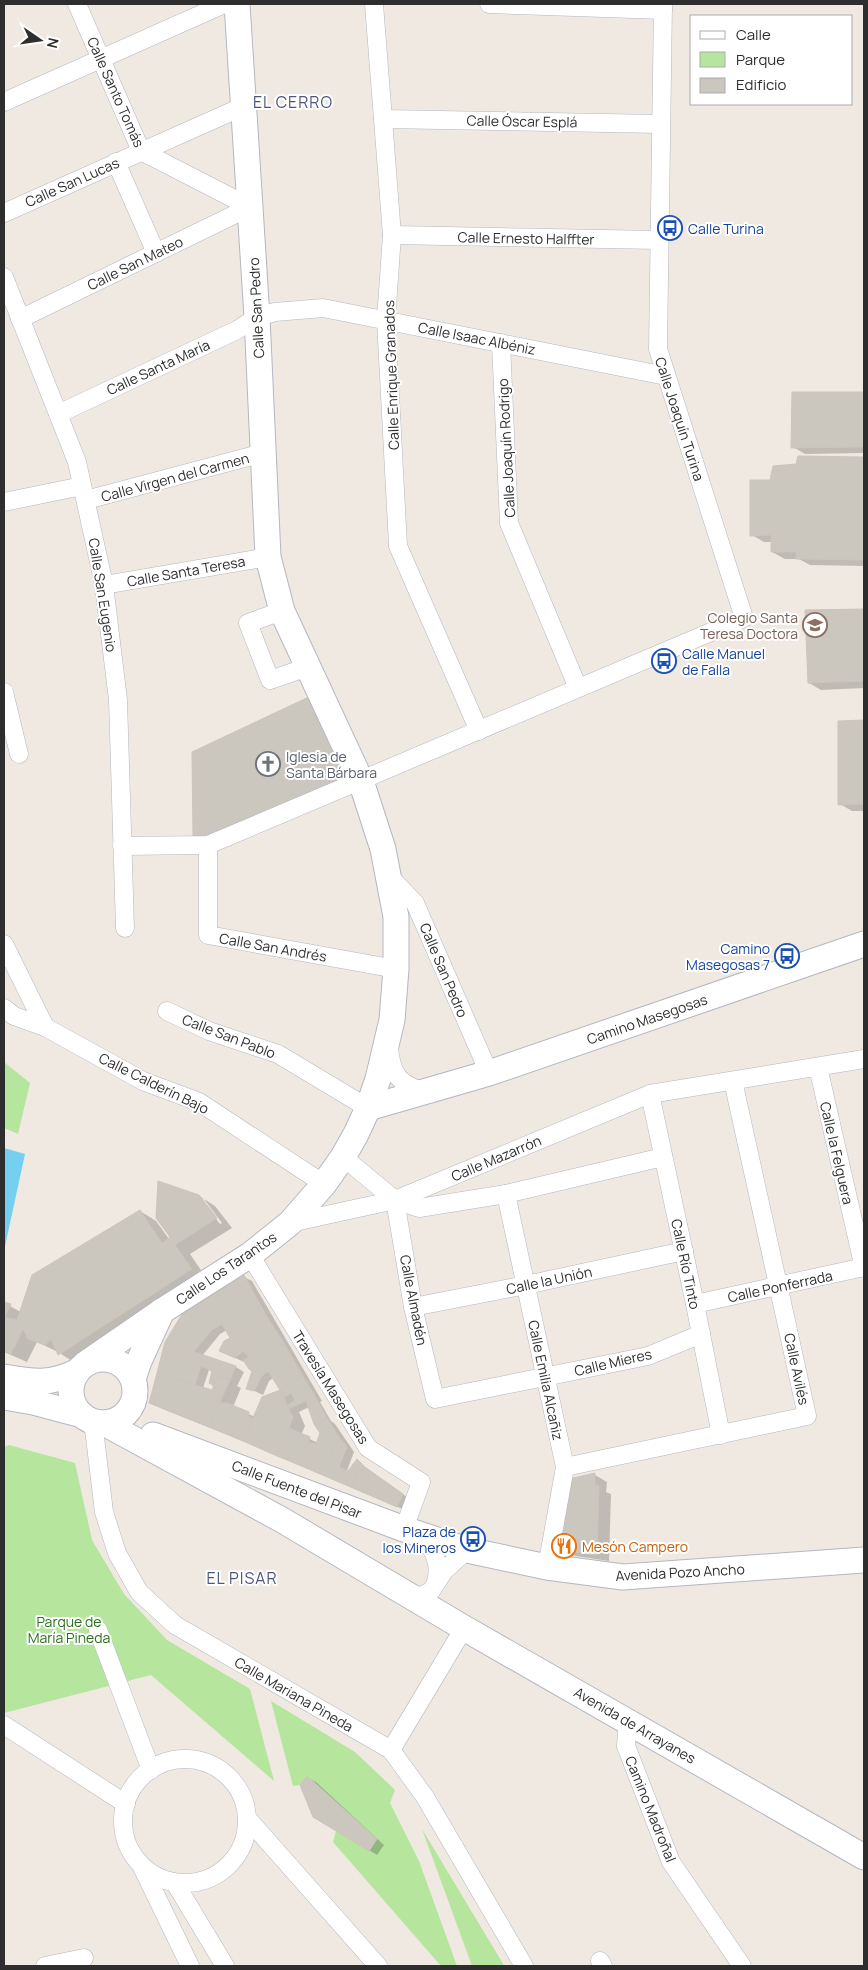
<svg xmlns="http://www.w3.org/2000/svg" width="868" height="1970" font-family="Manrope,sans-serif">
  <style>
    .green { fill: #b6e59e }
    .water { fill: #75cff0 }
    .shadow { fill: #0003; fill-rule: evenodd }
    .building { fill: #cbc7bf; stroke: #cbc5ba }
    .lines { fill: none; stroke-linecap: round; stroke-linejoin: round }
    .street-casing { stroke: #b4b7c1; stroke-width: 19 }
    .secondary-casing { stroke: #b4b7c1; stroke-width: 27 }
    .street { stroke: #fff; stroke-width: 18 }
    .secondary { stroke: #fff; stroke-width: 25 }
    .labels { text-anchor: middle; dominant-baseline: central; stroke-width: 4; stroke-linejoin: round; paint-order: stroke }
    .street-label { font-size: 14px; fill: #2e2e2e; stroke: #fff }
    .transit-label { font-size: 14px; fill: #164399; stroke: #fff; text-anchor: start }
    .education-label { font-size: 14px; fill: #785e54; stroke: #fff; text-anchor: end }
    .worship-label { font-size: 14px; fill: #5b616d; stroke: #fff; text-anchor: start }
    .food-label { font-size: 14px; fill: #c56008; stroke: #fff; text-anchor: start }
    .park-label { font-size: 14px; fill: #2c6e1b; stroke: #fff }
    .quarter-label { font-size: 16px; letter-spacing: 1px; fill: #4d5680; stroke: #fff }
  </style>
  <rect width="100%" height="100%" fill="#efe9e1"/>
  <g class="green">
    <path d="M4,1062L30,1083L18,1134L4,1128Z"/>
    <path d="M9,1445L75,1463L92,1540L124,1594L167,1640L250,1689L274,1781L151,1675L4,1713V1447Z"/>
    <path d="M271,1701L355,1752L395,1790L390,1803L419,1861L457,1966H441L333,1842L336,1831L369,1851L377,1839L308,1777L300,1785L293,1786Z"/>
    <path d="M422,1829L502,1962L504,1966H472Z"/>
  </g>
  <path class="water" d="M4,1148L25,1154L4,1251Z"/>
  <g class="shadow">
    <path d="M793,393L864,394V453L805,454L793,447Z"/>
    <path d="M799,458H864V566L810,565L799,559H785L772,552V542H764L752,535L771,481L797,465Z"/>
    <path d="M864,611V688L821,690L809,683L807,612Z"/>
    <path d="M313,696L364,784L210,846L194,837Z"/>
    <path d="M864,721V811H852L840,804L839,722Z"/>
    <path d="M199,1196L204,1199H201L220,1224L222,1223L204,1199L215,1206L232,1228L190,1254L207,1279L75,1363L58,1352L37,1342L27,1362L4,1352V1303L21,1312L140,1211L156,1221L169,1239Z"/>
    <path d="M244,1277L252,1281L322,1401L320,1402L331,1421L335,1424L354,1452L345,1476L357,1461L411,1500L405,1510L253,1445L163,1409L151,1402ZM227,1330L232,1339L229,1355L244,1362L245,1361L253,1371L248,1388L263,1395L269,1381L273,1378L281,1391L262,1398L255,1417L233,1407L241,1388L237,1386L244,1372L236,1367L202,1356L220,1334ZM209,1370L213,1372L215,1386L213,1392L203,1388ZM309,1407L321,1433L318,1443L301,1435L305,1426L299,1412Z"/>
    <path d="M595,1475L607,1482L606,1492L611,1494L609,1561L569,1555L557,1548Z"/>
    <path d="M308,1778L316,1782L384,1845L377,1855L314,1816Z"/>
  </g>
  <g class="building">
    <path d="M792,392H864V447L791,448Z"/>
    <path d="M798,456L864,457V560L796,559V552H771V535L750,536V480H770L773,466L796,464Z"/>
    <path d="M864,609V681L808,683L805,610Z"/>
    <path d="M313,695L348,775L211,835L193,838L192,752Z"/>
    <path d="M864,720V804L838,805V721Z"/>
    <path d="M158,1181L199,1195L217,1218L175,1245L192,1269L58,1355L51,1339L45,1345L28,1339L23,1329L11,1354L4,1351V1302L11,1304L5,1317L17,1320L32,1275L140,1210L162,1243L170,1237L156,1218Z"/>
    <path d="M244,1275L266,1315L241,1331L232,1316L229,1315L216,1292Z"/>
    <path d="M216,1292L229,1315L232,1316L241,1331L239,1332L248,1347L235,1358L219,1351L224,1341L230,1338L222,1324L212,1330L208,1327L205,1328L184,1311Z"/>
    <path d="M184,1311L205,1328L208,1327L212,1330L193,1352L165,1342Z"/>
    <path d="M266,1315L284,1343L260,1357L249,1369L243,1360L249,1357L243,1351L248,1347L239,1332Z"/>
    <path d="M165,1342L236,1366L230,1380L218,1375L214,1386L209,1383L212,1371L201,1366L195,1385L157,1373Z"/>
    <path d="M284,1343L303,1376L280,1390L268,1371L261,1377L254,1391L246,1389L252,1371L249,1369L260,1357Z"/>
    <path d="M157,1373L212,1390L218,1375L230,1380L209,1427L149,1403Z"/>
    <path d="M303,1376L315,1396L289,1409L287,1405L295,1400L291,1393L284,1398L280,1390Z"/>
    <path d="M280,1390L293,1418L277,1456L243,1441L262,1397Z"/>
    <path d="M315,1396L327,1418L314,1424L306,1401Z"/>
    <path d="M220,1403H227L249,1412L248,1416L252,1418L243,1441L209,1427Z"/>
    <path d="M327,1418L340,1438L320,1474L299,1465L308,1442L316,1444L320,1433L314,1424Z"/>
    <path d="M289,1428L310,1437L299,1465L277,1456Z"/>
    <path d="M340,1438L347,1447L339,1467L348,1471L357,1459L366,1468L356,1475L353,1488L320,1474Z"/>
    <path d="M366,1468L403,1494L397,1507L353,1488L356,1475Z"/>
    <path d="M595,1473V1485L599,1486L597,1555L555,1549L569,1479Z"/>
    <path d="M307,1776L377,1839L369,1851L313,1817L300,1785Z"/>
  </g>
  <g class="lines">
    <defs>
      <g id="street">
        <path d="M77,4L141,151L250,207"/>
        <path d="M374,4L392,235L386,320L398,546L479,731"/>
        <path d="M489,4L663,10"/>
        <path d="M4,102L224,4"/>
        <path d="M383,119L661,124"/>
        <path d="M116,162L156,253"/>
        <path d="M4,213L244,106"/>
        <path d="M392,235L659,240"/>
        <path d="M4,277L77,462L104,585L118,700L125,928"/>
        <path d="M20,319L250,207"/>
        <path d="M501,343L509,523L578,688"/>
        <path d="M58,414L237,330L257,317L275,312L323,308L666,376"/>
        <path d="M86,500L263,453"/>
        <path d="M4,502L82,486"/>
        <path d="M104,585L268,557"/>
        <path d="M282,611L248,623L270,680L308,667"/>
        <path d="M4,692L19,754"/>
        <path d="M208,845V935L396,969"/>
        <path d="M122,846L208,845L744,618L658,349L663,4"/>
        <path d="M388,875L415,903L489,1073"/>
        <path d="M4,944L45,1027"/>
        <path d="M4,1008L14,1016L45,1027L143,1081L199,1102L324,1184"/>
        <path d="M167,1011L209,1031L278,1054L368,1108"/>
        <path d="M389,1047C391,1075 400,1086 428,1092"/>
        <path d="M818,1067L864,1268"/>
        <path d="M650,1094L695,1304L721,1435"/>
        <path d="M343,1157L395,1200L419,1208L506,1194L663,1157"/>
        <path d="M506,1194L565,1467L547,1567"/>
        <path d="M395,1200L413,1307L435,1399L648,1356L701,1334"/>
        <path d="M290,1223L395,1200L650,1094L864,1059"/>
        <path d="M250,1255L368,1448L421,1482L404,1529"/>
        <path d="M695,1304L864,1267"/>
        <path d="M413,1307L526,1285L684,1251"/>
        <path d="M93,1421L104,1512L117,1553L139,1592L175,1625L391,1750L425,1797L524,1966"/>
        <path d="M565,1467L807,1416L733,1081"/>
        <path d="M423,1536C434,1551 441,1563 436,1582"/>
        <path d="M407,1595L421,1596L431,1591L444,1571L467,1550"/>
        <path d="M98,1630L151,1770"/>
        <path d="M628,1721L626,1746L671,1862L742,1966"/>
        <path d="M4,1725L126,1804"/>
        <path d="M391,1750L464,1628"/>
        <circle cx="185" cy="1821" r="62"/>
        <path d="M247,1818L378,1966"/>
        <path d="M142,1867L190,1966"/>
        <path d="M175,1883L225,1966"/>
        <path d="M600,1961L603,1966"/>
        <path d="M45,1966L84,1958"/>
      </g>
      <g id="secondary">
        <path d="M368,1108L489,1073L864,944"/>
        <circle cx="103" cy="1391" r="32"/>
        <path d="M85,1364L162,1311L250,1255L290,1223L324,1184L343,1157L356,1134L368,1108L378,1079L392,1020L396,969V917L383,849L361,781L282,611L268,557L257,317L237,4"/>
        <path d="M4,1377C33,1382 51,1385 78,1371"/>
        <path d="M133,1379L139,1361L162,1311"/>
        <path d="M4,1397L33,1402L82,1415"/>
        <path d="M104,1423L282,1520L464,1628L864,1857"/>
        <path d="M153,1435L404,1529L467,1550L547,1567L623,1577L864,1560"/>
      </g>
    </defs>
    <use href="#street" class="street-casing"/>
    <use href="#secondary" class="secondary-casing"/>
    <use href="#street" class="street"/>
    <use href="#secondary" class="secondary"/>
  </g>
  <defs>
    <symbol id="bus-ring" viewBox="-11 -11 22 22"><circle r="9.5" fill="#fff" stroke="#1a4fb4" stroke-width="1.5"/><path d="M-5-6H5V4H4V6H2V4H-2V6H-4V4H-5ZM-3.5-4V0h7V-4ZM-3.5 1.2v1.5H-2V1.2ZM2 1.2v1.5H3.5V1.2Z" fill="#1a4fb4"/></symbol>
    <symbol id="school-ring" viewBox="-11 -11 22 22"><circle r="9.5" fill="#fff" stroke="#8d6e63" stroke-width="1.5"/><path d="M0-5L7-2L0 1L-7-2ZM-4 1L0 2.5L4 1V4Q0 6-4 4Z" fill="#8d6e63"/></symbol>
    <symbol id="church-ring" viewBox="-11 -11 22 22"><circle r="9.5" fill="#fff" stroke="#6b7280" stroke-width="1.5"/><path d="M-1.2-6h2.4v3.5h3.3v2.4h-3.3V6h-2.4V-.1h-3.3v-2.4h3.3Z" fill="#6b7280"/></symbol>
    <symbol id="restaurant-ring" viewBox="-11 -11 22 22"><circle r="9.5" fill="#fff" stroke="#e8710a" stroke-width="1.5"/><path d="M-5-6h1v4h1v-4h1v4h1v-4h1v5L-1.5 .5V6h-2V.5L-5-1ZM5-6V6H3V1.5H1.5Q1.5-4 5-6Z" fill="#e8710a"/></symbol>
  </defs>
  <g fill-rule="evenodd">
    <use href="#bus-ring" x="656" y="214" width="28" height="28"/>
    <use href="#school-ring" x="801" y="611" width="28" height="28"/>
    <use href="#bus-ring" x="650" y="647" width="28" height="28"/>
    <use href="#church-ring" x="254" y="750" width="28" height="28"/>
    <use href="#bus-ring" x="773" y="942" width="28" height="28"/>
    <use href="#bus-ring" x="459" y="1525" width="28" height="28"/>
    <use href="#restaurant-ring" x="550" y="1532" width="28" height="28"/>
  </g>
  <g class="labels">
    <g class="street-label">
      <text transform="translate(116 92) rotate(66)">Calle Santo Tomás</text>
      <text transform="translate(522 121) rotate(1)">Calle Óscar Esplá</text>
      <text transform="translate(72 182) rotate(-24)">Calle San Lucas</text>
      <text transform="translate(526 238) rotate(1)">Calle Ernesto Halffter</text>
      <text transform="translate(135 263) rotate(-26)">Calle San Mateo</text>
      <text transform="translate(256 308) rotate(-93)">Calle San Pedro</text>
      <text transform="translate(477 338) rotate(11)">Calle Isaac Albéniz</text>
      <text transform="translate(158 367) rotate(-25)">Calle Santa María</text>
      <text transform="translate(391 375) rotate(-92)">Calle Enrique Granados</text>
      <text transform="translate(680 419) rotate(72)">Calle Joaquín Turina</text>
      <text transform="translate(506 448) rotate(-93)">Calle Joaquín Rodrigo</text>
      <text transform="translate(175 477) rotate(-15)">Calle Virgen del Carmen</text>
      <text transform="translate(186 571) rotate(-10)">Calle Santa Teresa</text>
      <text transform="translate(103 595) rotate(81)">Calle San Eugenio</text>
      <text transform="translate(273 947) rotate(10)">Calle San Andrés</text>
      <text transform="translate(444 970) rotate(67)">Calle San Pedro</text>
      <text transform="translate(647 1019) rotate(-19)">Camino Masegosas</text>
      <text transform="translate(229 1036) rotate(21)">Calle San Pablo</text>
      <text transform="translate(154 1083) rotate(26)">Calle Calderín Bajo</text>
      <text transform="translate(837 1153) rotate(77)">Calle la Felguera</text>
      <text transform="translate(496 1158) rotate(-23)">Calle Mazarrón</text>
      <text transform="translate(686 1264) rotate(78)">Calle Río Tinto</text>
      <text transform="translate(226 1268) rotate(-34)">Calle Los Tarantos</text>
      <text transform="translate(549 1280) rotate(-12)">Calle la Unión</text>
      <text transform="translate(780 1286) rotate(-12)">Calle Ponferrada</text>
      <text transform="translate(414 1300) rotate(79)">Calle Almadén</text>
      <text transform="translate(613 1362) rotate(-13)">Calle Mieres</text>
      <text transform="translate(797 1369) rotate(78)">Calle Avilés</text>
      <text transform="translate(546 1380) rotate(78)">Calle Emilia Alcañiz</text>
      <text transform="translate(331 1387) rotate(58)">Travesía Masegosas</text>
      <text transform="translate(297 1489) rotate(21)">Calle Fuente del Pisar</text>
      <text transform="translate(680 1572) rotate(-3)">Avenida Pozo Ancho</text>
      <text transform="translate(294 1694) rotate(30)">Calle Mariana Pineda</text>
      <text transform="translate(635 1725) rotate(30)">Avenida de Arrayanes</text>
      <text transform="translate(651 1809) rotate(68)">Camino Madroñal</text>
    </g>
    <g class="transit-label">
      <text x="688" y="228">Calle Turina</text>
      <text x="682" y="653">Calle Manuel<tspan x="682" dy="16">de Falla</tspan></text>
      <text x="770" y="948" text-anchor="end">Camino<tspan x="770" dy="16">Masegosas 7</tspan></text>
      <text x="456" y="1531" text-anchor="end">Plaza de<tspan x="456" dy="16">los Mineros</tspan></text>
    </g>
    <g class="education-label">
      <text x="798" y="617">Colegio Santa<tspan x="798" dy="16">Teresa Doctora</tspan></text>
    </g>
    <g class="worship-label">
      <text x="286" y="756">Iglesia de<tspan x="286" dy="16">Santa Bárbara</tspan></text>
    </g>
    <g class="food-label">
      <text x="582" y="1546">Mesón Campero</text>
    </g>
    <g class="park-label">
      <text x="69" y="1621">Parque de<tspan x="69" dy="16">María Pineda</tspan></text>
    </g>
    <g class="quarter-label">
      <text x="293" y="102">EL CERRO</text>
      <text x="242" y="1578">EL PISAR</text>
    </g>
  </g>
  <rect width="868" height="1970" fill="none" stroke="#2e2e2e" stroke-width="10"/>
  <rect x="690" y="15" width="162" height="90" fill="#ffffff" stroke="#ababab"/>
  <rect x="700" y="31" width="25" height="8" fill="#ffffff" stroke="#ababab"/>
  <text x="736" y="40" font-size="15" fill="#2e2e2e">Calle</text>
  <rect x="700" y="52" width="25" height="15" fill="#b6e59e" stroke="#ababab"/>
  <text x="736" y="65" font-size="15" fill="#2e2e2e">Parque</text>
  <rect x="700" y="78" width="25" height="15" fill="#cbc7bf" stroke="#ababab"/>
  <text x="736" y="90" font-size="15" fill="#2e2e2e">Edificio</text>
  <g transform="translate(40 40) rotate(103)" stroke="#ffffff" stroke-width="4" paint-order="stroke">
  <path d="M0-4L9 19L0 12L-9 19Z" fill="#2e2e2e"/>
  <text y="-8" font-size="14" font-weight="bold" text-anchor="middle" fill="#2e2e2e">N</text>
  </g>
</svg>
